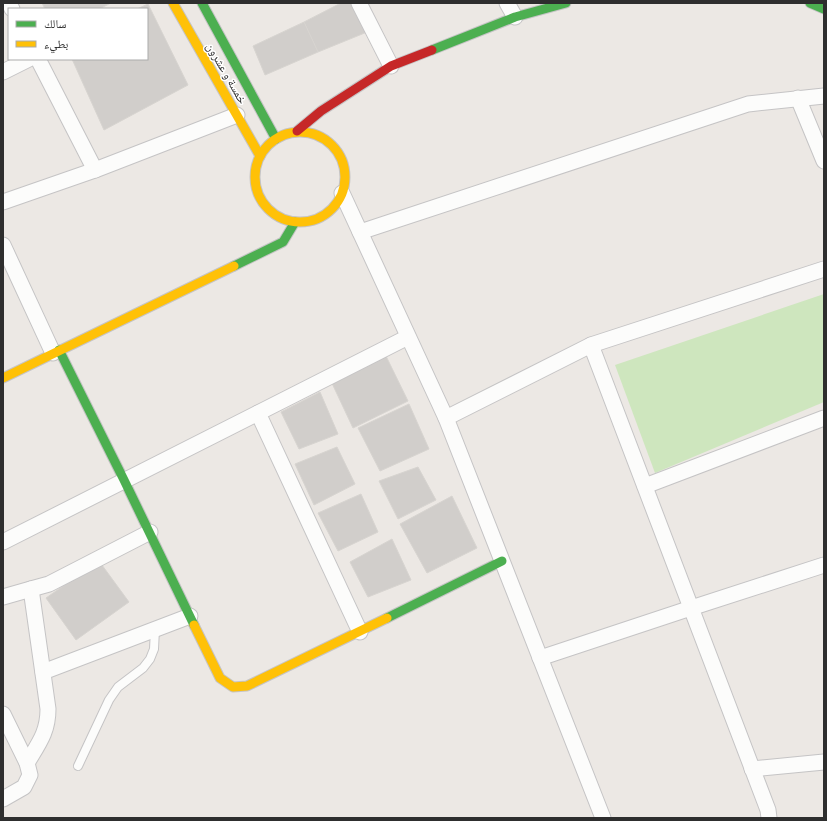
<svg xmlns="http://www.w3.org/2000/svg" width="827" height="821" font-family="'PT Sans Narrow','Noto Naskh Arabic',sans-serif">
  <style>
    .green { fill: #cee6be }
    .building { fill: #d1cecb; stroke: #d7d4d0 }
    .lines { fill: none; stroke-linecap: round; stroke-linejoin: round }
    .lane-casing { stroke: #c5c4c5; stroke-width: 10 }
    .street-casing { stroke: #c5c4c5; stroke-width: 17 }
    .fast-casing { stroke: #c5c4c5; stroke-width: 11 }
    .slow-casing { stroke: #c5c4c5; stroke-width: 11 }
    .jam-casing { stroke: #c5c4c5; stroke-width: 11 }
    .lane { stroke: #fcfcfb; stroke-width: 8 }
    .street { stroke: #fcfcfb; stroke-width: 15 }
    .fast { stroke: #4caf50; stroke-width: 9 }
    .slow { stroke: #ffc107; stroke-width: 9 }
    .jam { stroke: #c62828; stroke-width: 9 }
    .labels { text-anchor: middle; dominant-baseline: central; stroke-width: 3; stroke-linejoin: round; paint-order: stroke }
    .street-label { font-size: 12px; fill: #2e2e2e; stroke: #fff }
  </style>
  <rect width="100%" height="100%" fill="#ece8e4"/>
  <path class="green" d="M824,294V402L655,473L615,365Z"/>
  <g class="building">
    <path d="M42,3H111L99,9H45Z"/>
    <path d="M341,3H358L372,30L318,52L304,22Z"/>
    <path d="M148,4L188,85L104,130L72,59H147V9H137Z"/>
    <path d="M304,22L318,52L265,75L253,46Z"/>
    <path d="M384,352L408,401L353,428L330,379Z"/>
    <path d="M320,392L338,434L299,449L281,412Z"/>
    <path d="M409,404L429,449L380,471L358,428Z"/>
    <path d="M337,447L355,484L314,505L295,464Z"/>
    <path d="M418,467L436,500L398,519L379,481Z"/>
    <path d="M361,494L378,532L338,551L318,513Z"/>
    <path d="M452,496L477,548L427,573L400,524Z"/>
    <path d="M392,539L411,580L368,597L350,562Z"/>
    <path d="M99,561L129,602L76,640L46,598Z"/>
  </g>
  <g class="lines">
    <defs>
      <path id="lane" d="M78,766L109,700L118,687L143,668L150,659L154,649L155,629"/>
      <g id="street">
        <path d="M9,3L12,9"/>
        <path d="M359,3L391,66"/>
        <path d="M507,3L515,17"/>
        <path d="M38,59L95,170"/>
        <path d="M3,72L29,59"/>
        <path d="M798,98L824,161"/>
        <path d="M342,193L446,418L603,818"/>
        <path d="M3,202L95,170L237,115"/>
        <path d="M360,232L748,104L824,96"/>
        <path d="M3,245L53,353"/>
        <path d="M591,345L768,810L769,818"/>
        <path d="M258,413L360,632"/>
        <path d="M446,418L591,345L824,269"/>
        <path d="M645,486L824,418"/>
        <path d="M3,542L258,413L408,337"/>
        <path d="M3,597L31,589L49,584L150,532"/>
        <path d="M540,658L691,608L824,565"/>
        <path d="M43,672L190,616"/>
        <path d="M3,714L27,763L30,775L24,787L3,799"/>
        <path d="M27,763C39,743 48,732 48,709L31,589"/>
        <path d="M752,769L824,762"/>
      </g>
      <g id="fast">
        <path d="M202,3L276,139"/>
        <path d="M810,3L824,9"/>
        <path d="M432,50L515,17L566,3"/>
        <path d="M234,266L283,242L295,222"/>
        <path d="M59,350L124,480L194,625"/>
        <path d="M387,618L502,561"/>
      </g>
      <g id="slow">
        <path d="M173,3L260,156"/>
        <circle cx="300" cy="177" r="45"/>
        <path d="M3,378L234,266"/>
        <path d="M194,625L220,678L233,687L247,686L387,618"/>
      </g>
      <path id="jam" d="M297,131L321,111L391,66L432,50"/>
    </defs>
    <use href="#lane" class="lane-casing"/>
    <use href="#street" class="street-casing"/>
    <use href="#fast" class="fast-casing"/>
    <use href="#slow" class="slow-casing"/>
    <use href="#jam" class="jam-casing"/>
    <use href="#lane" class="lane"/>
    <use href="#street" class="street"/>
    <use href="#fast" class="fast"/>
    <use href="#slow" class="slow"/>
    <use href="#jam" class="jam"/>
  </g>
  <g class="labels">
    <g class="street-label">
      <text transform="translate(227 73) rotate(60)">خمسة و عشرون</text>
    </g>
  </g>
  <rect width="827" height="821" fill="none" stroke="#2e2e2e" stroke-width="8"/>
  <rect x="8" y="8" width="140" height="52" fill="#ffffff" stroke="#ababab"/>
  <rect x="16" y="21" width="20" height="6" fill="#4caf50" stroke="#ababab"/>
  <text x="44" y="28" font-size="12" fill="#2e2e2e">سالك</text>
  <rect x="16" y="41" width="20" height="6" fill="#ffc107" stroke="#ababab"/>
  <text x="44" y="48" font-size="12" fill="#2e2e2e">بطيء</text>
</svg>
